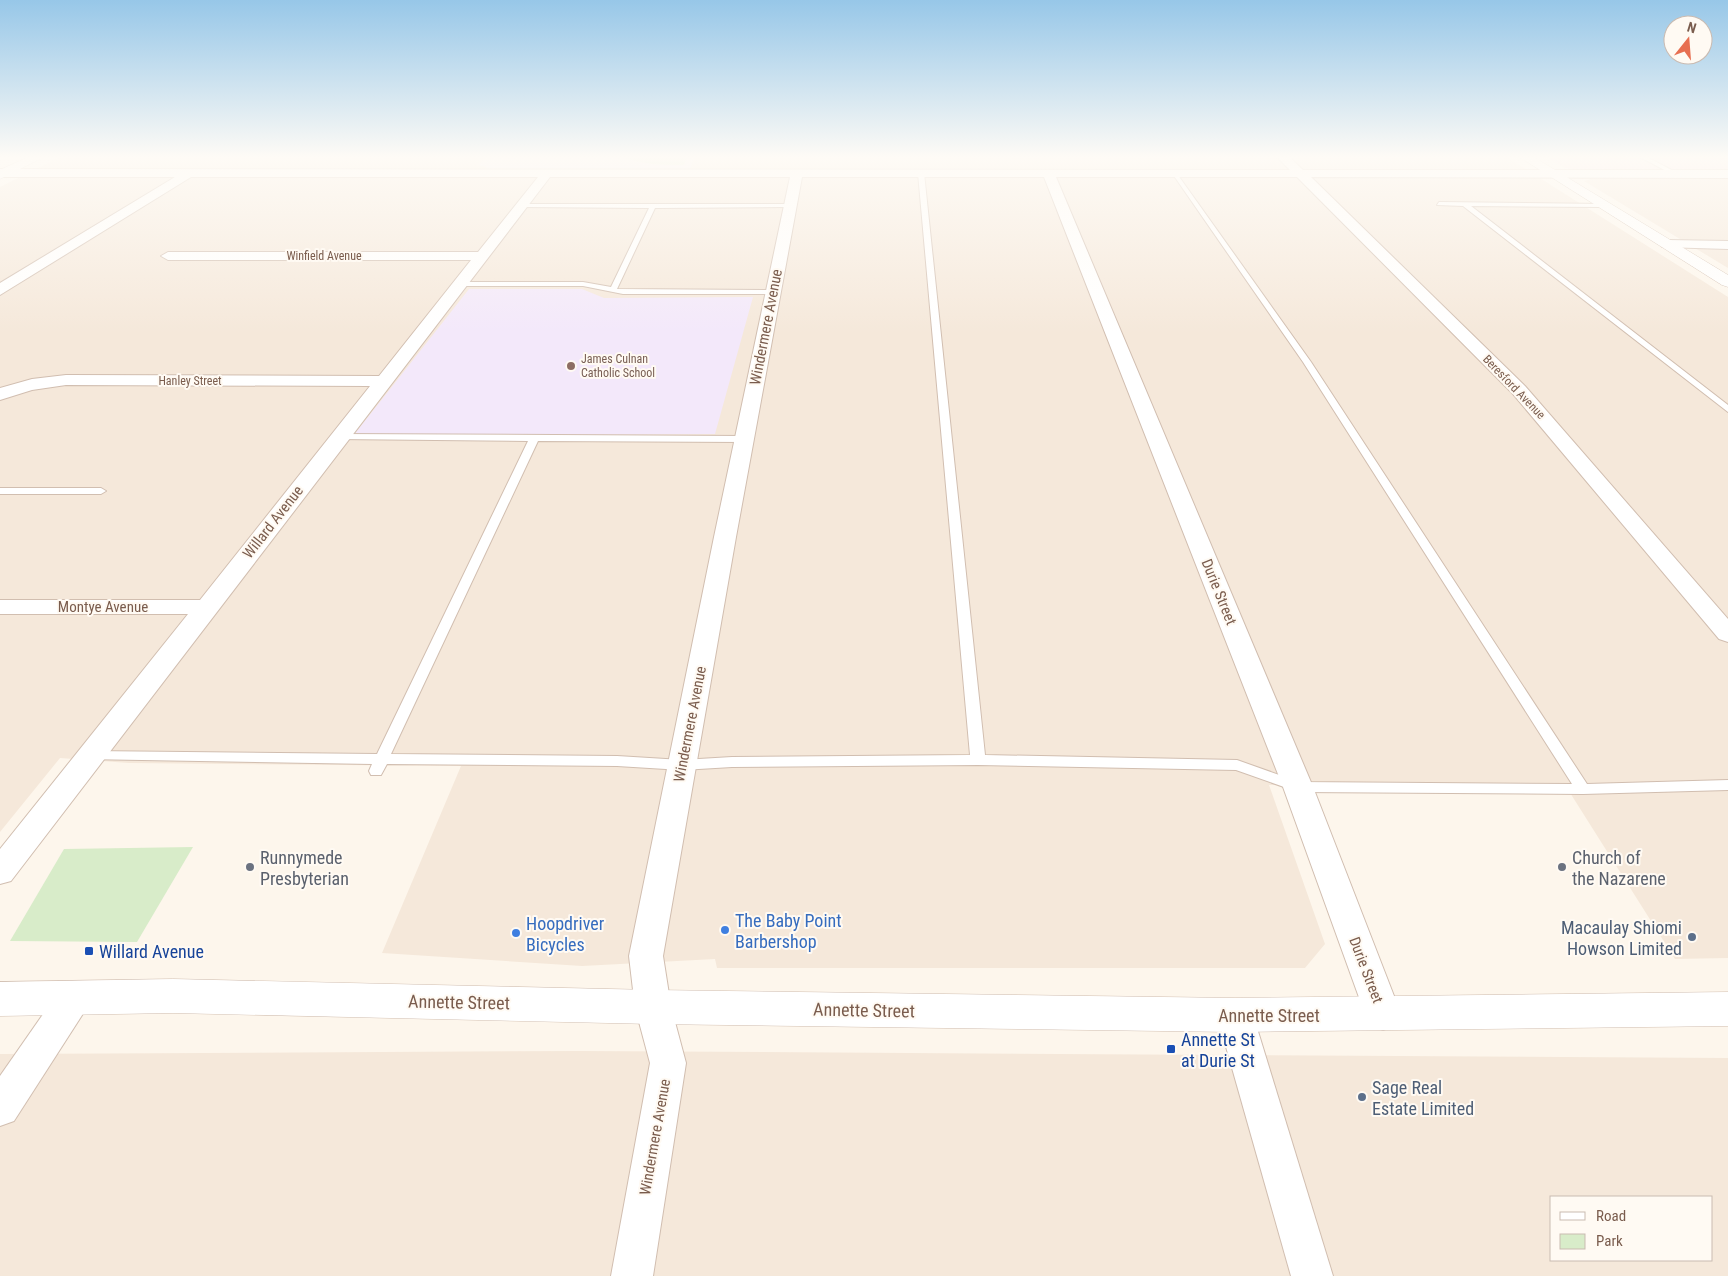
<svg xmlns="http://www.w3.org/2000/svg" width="1728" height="1276" font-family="'Roboto Condensed',sans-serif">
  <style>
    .residential { fill: #f5e8da; fill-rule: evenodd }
    .education { fill: #f3e8fa }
    .medical { fill: #fbdfe3 }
    .green { fill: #d8ecc9 }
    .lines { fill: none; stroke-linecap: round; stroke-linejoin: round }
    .service-casing { stroke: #d1beb0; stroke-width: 2 }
    .minor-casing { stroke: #d1beb0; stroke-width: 2 }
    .tertiary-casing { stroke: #d1beb0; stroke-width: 1 }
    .secondary-casing { stroke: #d6c0b0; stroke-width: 1 }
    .service { fill: #fff; fill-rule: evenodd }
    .minor { fill: #fff; fill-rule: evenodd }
    .tertiary { fill: #fff; fill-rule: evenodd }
    .secondary { fill: #fff; fill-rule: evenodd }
    .education-dot { fill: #8d6e63; stroke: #fffaf3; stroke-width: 2 }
    .worship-dot { fill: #6b7280; stroke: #fffaf3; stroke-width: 2 }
    .shop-dot { fill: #3f7fe0; stroke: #fffaf3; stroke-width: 2 }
    .service-dot { fill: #5c6f8a; stroke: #fffaf3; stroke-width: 2 }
    .transit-dot { fill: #1a4fb4; stroke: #fffaf3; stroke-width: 2 }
    .labels { text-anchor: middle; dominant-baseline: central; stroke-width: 4; stroke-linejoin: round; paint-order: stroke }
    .far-street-label { font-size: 12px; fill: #7a5c4d; stroke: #fffaf3 }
    .far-education-label { font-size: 12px; fill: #785e54; stroke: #fffaf3; text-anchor: start }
    .street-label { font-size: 15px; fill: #7a5c4d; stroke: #fffaf3 }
    .near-worship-label { font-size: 18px; fill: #5b616d; stroke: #fffaf3; text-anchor: start }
    .near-shop-label { font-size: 18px; fill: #366cbe; stroke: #fffaf3; text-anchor: start }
    .near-service-label { font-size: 18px; fill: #4e5e75; stroke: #fffaf3; text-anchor: end }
    .near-transit-label { font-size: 18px; fill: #164399; stroke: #fffaf3; text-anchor: start }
    .near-street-label { font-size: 18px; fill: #7a5c4d; stroke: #fffaf3 }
  </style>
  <rect width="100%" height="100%" fill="#fdf6ec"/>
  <g class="residential">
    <path d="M62,156H1505L1728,297V958L1675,959L1567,788L1269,785L1325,944L1305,968H717L715,959L582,966L382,953L461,766L129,763L60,758L0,832V187Z"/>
    <path d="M1591,179H1728V268L1584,181Z"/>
    <path d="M580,1051L1728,1058V1276H0V1054ZM1552,1197H1712V1260H1552Z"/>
  </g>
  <g class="education">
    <path d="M487,156H695L690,169H486L487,167L478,165Z"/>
    <path d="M469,289H582L604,298L753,297L715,434L353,436Z"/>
  </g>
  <path class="medical" d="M1545,156H1728V171L1578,170L1565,168Z"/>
  <g class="green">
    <path d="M622,156H687L684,165C662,165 642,165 622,156Z"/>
    <path d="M193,847L137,942L10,941L64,849Z"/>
  </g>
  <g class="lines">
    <defs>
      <g id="service">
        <path d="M1638,156H1645L1679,174L1674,175Z"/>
        <path d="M921,171L924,173L985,755L1237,760L1299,782L1572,784L1303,362L1172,173L1175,171L1311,362L1587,784L1728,780V790L1583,794L1298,792L1236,770L978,765L732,767L682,770L617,766L387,764L381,775H371L369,771L372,764L85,759L83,756L85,753L90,751L377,754L528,441L336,439V435L339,434L744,436L749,439L744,442L538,441L391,754L617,756L682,760L732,757L970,755L918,173Z"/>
        <path d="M1439,202L1605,204L1603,207L1471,206L1728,405V412L1463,206L1437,205Z"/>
        <path d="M789,204L791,207L655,208L617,289L776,290V294H623L583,286H461L457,284L461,282H583L611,287L649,208L519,207L521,204Z"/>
        <path d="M0,488H101L106,491L101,494H0Z"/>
      </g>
      <g id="minor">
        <path d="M1276,156H1288L1303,170H1728V178L1311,177L1525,386L1728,619V642L1719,639L1513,394L1297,177H1056L1313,787L1401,1014L1396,1025L1383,1030L1370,1025L1365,1014L1283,787L1044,177H802L736,537L663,956L671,1007L686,1063L653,1276H611L650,1063L635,1007L629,956L714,537L790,177H550L11,881L0,884V849L188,614H0V600H200L370,386L66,385L32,390L0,400V388L32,379L66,375L379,376L471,260H168L161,256L168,252H478L538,177H191L0,295V283L175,177H0V169L1290,170Z"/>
        <path d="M1667,240L1728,241V249L1662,247L1660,244L1662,241Z"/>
        <path d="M74,983L86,987L92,998L86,1009L14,1121L0,1126V1076L62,987Z"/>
        <path d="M1235,999L1248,1004L1253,1015L1333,1276H1291L1217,1015L1222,1004Z"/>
      </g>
      <g id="tertiary">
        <path d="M1518,156H1532L1728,275V287L1722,285Z"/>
        <path d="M173,979L653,990L1235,998L1728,992V1026L1235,1032L653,1024L173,1013L0,1016V982Z"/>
      </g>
      <path id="secondary" d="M31,156H46L0,179V170Z"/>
    </defs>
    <use href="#service" class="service-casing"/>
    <use href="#minor" class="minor-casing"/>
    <use href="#tertiary" class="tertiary-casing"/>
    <use href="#secondary" class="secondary-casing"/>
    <use href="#service" class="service"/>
    <use href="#minor" class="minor"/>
    <use href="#tertiary" class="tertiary"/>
    <use href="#secondary" class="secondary"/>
  </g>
  <linearGradient id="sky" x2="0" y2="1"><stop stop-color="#97c7e8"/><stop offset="0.47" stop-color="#fefbf6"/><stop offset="1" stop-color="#fefbf6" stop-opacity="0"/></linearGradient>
  <rect width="1728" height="334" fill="url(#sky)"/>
  <circle class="education-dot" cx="571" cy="366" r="5"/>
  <g class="worship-dot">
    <circle cx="250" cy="867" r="5"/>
    <circle cx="1562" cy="867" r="5"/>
  </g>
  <g class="shop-dot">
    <circle cx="725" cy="930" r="5"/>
    <circle cx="516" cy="933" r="5"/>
  </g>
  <g class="service-dot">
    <circle cx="1692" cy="937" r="5"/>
    <circle cx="1362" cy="1097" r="5"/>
  </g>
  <g class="transit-dot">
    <rect x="84" y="946" width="10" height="10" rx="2.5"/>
    <rect x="1166" y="1044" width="10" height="10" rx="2.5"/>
  </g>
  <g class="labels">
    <g class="far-street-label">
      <text x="324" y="256">Winfield Avenue</text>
      <text x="190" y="381">Hanley Street</text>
      <text transform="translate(1514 387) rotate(46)">Beresford Avenue</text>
    </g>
    <g class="far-education-label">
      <text x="581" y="359">James Culnan<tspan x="581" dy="14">Catholic School</tspan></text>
    </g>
    <g class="street-label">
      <text transform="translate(766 327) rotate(-79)">Windermere Avenue</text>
      <text transform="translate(273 522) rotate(-52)">Willard Avenue</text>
      <text transform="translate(1219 592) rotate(68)">Durie Street</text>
      <text x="103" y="607">Montye Avenue</text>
      <text transform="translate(690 724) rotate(-79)">Windermere Avenue</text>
      <text transform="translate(1366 970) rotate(69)">Durie Street</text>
      <text transform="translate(655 1137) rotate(-80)">Windermere Avenue</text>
    </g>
    <g class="near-worship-label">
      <text x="260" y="857">Runnymede<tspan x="260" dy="21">Presbyterian</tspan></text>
      <text x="1572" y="857">Church of<tspan x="1572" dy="21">the Nazarene</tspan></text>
    </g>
    <g class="near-shop-label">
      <text x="735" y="920">The Baby Point<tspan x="735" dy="21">Barbershop</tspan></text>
      <text x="526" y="923">Hoopdriver<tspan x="526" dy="21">Bicycles</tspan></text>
    </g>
    <g class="near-service-label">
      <text x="1682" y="927">Macaulay Shiomi<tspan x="1682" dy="21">Howson Limited</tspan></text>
      <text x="1372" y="1087" text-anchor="start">Sage Real<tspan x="1372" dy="21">Estate Limited</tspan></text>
    </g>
    <g class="near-transit-label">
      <text x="99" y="951">Willard Avenue</text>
      <text x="1181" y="1039">Annette St<tspan x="1181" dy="21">at Durie St</tspan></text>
    </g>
    <g class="near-street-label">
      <text transform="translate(459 1002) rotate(1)">Annette Street</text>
      <text transform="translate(864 1010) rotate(1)">Annette Street</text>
      <text x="1269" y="1015">Annette Street</text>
    </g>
  </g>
  <rect x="1550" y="1196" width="162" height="65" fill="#fffaf3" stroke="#cabbb1"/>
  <rect x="1560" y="1212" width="25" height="8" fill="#ffffff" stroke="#cabbb1"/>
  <text x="1596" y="1221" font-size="15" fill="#7a5c4d">Road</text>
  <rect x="1560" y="1234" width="25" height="15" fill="#d8ecc9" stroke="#cabbb1"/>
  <text x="1596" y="1246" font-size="15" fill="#7a5c4d">Park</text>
  <g transform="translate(1688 40) rotate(17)"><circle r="24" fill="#fffaf3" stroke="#cabbb1"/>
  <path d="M0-4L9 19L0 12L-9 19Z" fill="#e76f51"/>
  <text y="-8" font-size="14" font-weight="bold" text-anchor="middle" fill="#7a5c4d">N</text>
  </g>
</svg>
